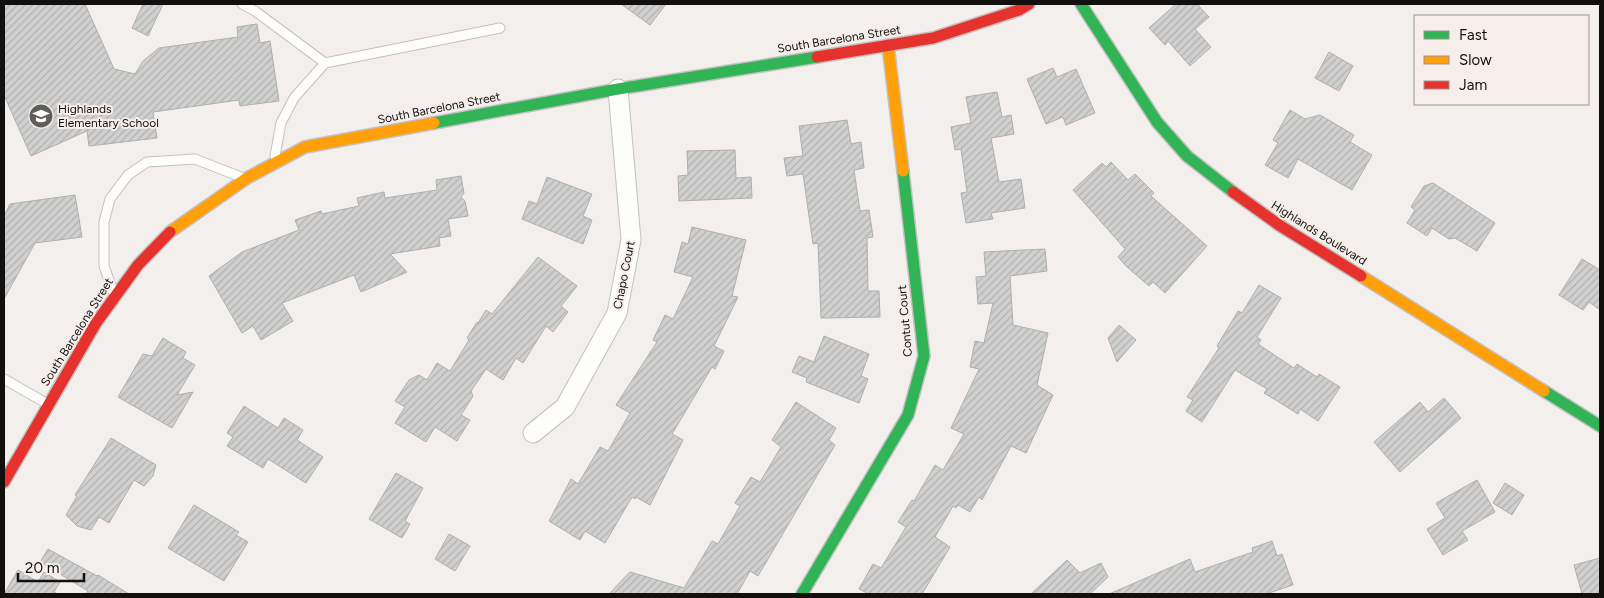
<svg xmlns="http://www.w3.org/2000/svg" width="1604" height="598" font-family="Figtree,sans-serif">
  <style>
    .building { fill: url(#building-hatch); stroke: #afafaf }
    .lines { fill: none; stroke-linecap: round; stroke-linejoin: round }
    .lane-casing { stroke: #c4c1c0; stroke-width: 11 }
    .street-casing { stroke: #c4c1c0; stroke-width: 21 }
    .fast-casing { stroke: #c4c1c0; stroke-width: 14 }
    .slow-casing { stroke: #c4c1c0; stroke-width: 14 }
    .jam-casing { stroke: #c4c1c0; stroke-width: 14 }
    .lane { stroke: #fdfdfc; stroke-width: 9 }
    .street { stroke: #fdfdfc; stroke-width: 19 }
    .fast { stroke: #30b455; stroke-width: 11 }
    .slow { stroke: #ff9f0a; stroke-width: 11 }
    .jam { stroke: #e5322d; stroke-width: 11 }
    .labels { text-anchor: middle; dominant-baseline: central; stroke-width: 4; stroke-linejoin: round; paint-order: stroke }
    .street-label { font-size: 12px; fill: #12100e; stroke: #f5eeea }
    .poi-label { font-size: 12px; fill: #12100e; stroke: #f5eeea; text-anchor: start }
  </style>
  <defs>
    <pattern id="building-hatch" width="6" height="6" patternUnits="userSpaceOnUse" patternTransform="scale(1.25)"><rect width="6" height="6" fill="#d0d0d0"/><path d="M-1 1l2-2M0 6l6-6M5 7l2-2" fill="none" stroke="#b2b2b1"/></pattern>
  </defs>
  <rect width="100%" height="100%" fill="#f2efed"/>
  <g class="building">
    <path d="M4,4H85L114,69L135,74L143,61L159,48L238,37L237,27L257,24L260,43L270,41L279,101L240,106L239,100L153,112L157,138L89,146L87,131L31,156L4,95Z"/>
    <path d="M143,4H163L148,36L132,28Z"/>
    <path d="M621,4H666L650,25Z"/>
    <path d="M1176,4H1197L1209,17L1195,29L1211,47L1190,66L1168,41L1165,45L1149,28Z"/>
    <path d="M1329,52L1353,66L1339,91L1315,78Z"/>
    <path d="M1053,68L1057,77L1076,69L1095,113L1066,125L1063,117L1046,124L1027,79Z"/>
    <path d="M997,92L1002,117L1011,115L1014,134L991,138L999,182L1021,179L1025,208L991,213L993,219L966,223L961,193L967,192L961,149L955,150L951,127L971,123L966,97Z"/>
    <path d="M1290,110L1305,119L1320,115L1354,135L1350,142L1372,155L1352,190L1298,159L1288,178L1265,165L1278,143L1273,140Z"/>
    <path d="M847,120L851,144L861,142L864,168L854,170L860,211L869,210L873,237L867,238L868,291H879L880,317L821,318L818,243L813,244L803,174L787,176L784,158L803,156L799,126Z"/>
    <path d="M735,150L736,178L751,177L752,198L679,201L678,176L688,175L687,151Z"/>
    <path d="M1111,162L1128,180L1135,174L1154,193L1151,196L1207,246L1165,293L1153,282L1149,286L1126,266L1118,257L1125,249L1073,190L1102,163L1106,167Z"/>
    <path d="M461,176L464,193L461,197L465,201L468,216L448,219L451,236L439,238L440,246L390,254L407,272L361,292L354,275L282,303L293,321L261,340L253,326L242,333L209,276L242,252L299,230L295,220L321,211L322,214L359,206L357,198L384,192L385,198L437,190L436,180Z"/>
    <path d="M547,177L592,194L583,216L592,220L583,244L522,219L529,201L537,204Z"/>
    <path d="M1433,183L1495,223L1477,251L1455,238L1449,239L1432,228L1427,236L1407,223L1415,210L1411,207L1424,186Z"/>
    <path d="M75,195L82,237L35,243L4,299V216L10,204Z"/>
    <path d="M692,227L746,240L732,296L738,297L714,346L724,351L715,369L712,367L672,434L683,440L650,505L636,497L635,499L632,497L605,543L585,531L580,540L549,521L571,479L578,484L600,447L608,451L630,413L616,405L657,342L653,340L665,315L673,319L693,277L674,272L682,242L688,244Z"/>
    <path d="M1045,249L1047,271L1010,276L1013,325L1048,333L1037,385L1053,395L1026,453L1011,446L982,500L979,497L970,512L958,505L956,508L953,506L935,537L950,547L922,594H869L859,589L873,564L881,568L906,527L898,522L912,500L914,501L935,465L943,470L964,434L951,428L979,369L970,367L975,341L984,343L993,303L978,304L976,277L986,276L984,252Z"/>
    <path d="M538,257L577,286L561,306L568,312L553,332L546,326L523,363L516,358L503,380L486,369L471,391L473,396L461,415L470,420L457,441L435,427L426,442L395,423L405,407L395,401L409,380L419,375L427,380L437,363L450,371L469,340L467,338L477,322L478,323L486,310L492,314Z"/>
    <path d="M1582,259L1600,270V310L1589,302L1583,310L1559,295Z"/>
    <path d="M1259,285L1281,298L1257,337L1261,340L1258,344L1294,368L1297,364L1317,377L1319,374L1340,387L1318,421L1300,409L1298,414L1287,407L1264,393L1267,389L1235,370L1202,422L1186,411L1193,400L1187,397L1219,348L1217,346L1238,311L1242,313Z"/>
    <path d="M1119,325L1136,340L1117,362L1108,338Z"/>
    <path d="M824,336L869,354L861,376L868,379L859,403L806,382L807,378L792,372L799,356L814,362Z"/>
    <path d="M163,338L186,352L183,358L195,365L177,395L193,392L172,428L118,397L143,354L152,356Z"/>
    <path d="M1444,398L1461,418L1400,472L1374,442L1420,402L1428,412Z"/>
    <path d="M796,402L836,428L829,440L835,445L758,576L750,571L737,594H609L630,572L684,588L712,541L718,544L740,506L735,503L751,477L760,482L781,447L772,440Z"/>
    <path d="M244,406L278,428L284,418L303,430L297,440L323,457L306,483L268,459L263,468L227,446L233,437L227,433Z"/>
    <path d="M111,438L156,465L153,476L144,486L134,480L109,523L99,517L91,530L77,526L66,515L77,496L75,495Z"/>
    <path d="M396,473L423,488L405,521L410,524L402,538L369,519Z"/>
    <path d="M1477,480L1495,512L1462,531L1468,540L1443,555L1427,529L1445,518L1436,503Z"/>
    <path d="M1505,483L1524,495L1512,515L1493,503Z"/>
    <path d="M194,505L239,532L236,535L248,542L224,581L168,548Z"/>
    <path d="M449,534L470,546L455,571L435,559Z"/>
    <path d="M1272,541L1277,556L1282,554L1293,585L1266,594H1109L1190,559L1195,572L1253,552L1252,548Z"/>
    <path d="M48,549L97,576L98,575L129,594H86L88,591L40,562Z"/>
    <path d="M1600,558V594H1582L1574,565Z"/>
    <path d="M1067,560L1080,573L1101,563L1108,577L1090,594H1031Z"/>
    <path d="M18,570L38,582L44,572L60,582L54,592L58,594H4Z"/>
  </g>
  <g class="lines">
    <defs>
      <g id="lane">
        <path d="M242,4L255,11L325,63"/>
        <path d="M275,156L281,123L294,98L325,63L500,28"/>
        <path d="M113,291L104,266V222L110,199L128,175L147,162L195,159L241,177"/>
        <path d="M4,379L46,403"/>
      </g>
      <path id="street" d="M533,433L565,407L617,313L631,240L618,89"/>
      <g id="fast">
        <path d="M1081,4L1157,122L1187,156L1233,192"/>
        <path d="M434,123L618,89L817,57"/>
        <path d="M1544,391L1600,426"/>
        <path d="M802,594L908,415L924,356L903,171"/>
      </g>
      <g id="slow">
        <path d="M888,45L903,171"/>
        <path d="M170,232L247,178L305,147L434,123"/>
        <path d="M1361,276L1544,391"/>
      </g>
      <g id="jam">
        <path d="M817,57L933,38L1019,10L1029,4"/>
        <path d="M1233,192L1279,225L1361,276"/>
        <path d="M4,482L96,323L138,265L170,232"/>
      </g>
    </defs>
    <use href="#lane" class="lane-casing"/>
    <use href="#street" class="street-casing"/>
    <use href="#fast" class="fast-casing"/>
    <use href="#slow" class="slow-casing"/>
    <use href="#jam" class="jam-casing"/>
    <use href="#lane" class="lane"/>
    <use href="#street" class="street"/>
    <use href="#fast" class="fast"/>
    <use href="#slow" class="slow"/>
    <use href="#jam" class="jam"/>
  </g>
  <defs>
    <symbol id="school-disc" viewBox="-11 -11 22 22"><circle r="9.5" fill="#605e5c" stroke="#f5eeea"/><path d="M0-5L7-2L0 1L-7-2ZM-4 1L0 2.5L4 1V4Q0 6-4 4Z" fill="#fff"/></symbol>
  </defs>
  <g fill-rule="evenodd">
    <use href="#school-disc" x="27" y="102" width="28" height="28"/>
  </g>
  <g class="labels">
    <g class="street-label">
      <text transform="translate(839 39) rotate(-9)">South Barcelona Street</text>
      <text transform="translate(439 108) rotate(-11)">South Barcelona Street</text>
      <text transform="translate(1319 233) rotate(32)">Highlands Boulevard</text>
      <text transform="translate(624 275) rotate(-79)">Chapo Court</text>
      <text transform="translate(905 321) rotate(-95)">Contut Court</text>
      <text transform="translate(77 332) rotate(-58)">South Barcelona Street</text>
    </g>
    <g class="poi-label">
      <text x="58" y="109">Highlands<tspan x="58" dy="14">Elementary School</tspan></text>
    </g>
  </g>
  <rect width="1604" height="598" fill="none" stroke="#12100e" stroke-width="10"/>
  <rect x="1414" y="15" width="175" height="90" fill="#f5eeea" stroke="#9a9592"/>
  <rect x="1424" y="31" width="25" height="8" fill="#30b455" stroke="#9a9592"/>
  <text x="1459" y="40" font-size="15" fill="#12100e">Fast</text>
  <rect x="1424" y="56" width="25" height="8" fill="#ff9f0a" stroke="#9a9592"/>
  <text x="1459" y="65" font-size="15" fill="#12100e">Slow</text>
  <rect x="1424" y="81" width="25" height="8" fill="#e5322d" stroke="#9a9592"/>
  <text x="1459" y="90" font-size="15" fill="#12100e">Jam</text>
  <path d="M18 573v8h66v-8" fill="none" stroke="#12100e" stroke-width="2.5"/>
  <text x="25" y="573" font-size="15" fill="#12100e" stroke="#f5eeea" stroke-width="4" paint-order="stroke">20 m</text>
</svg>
